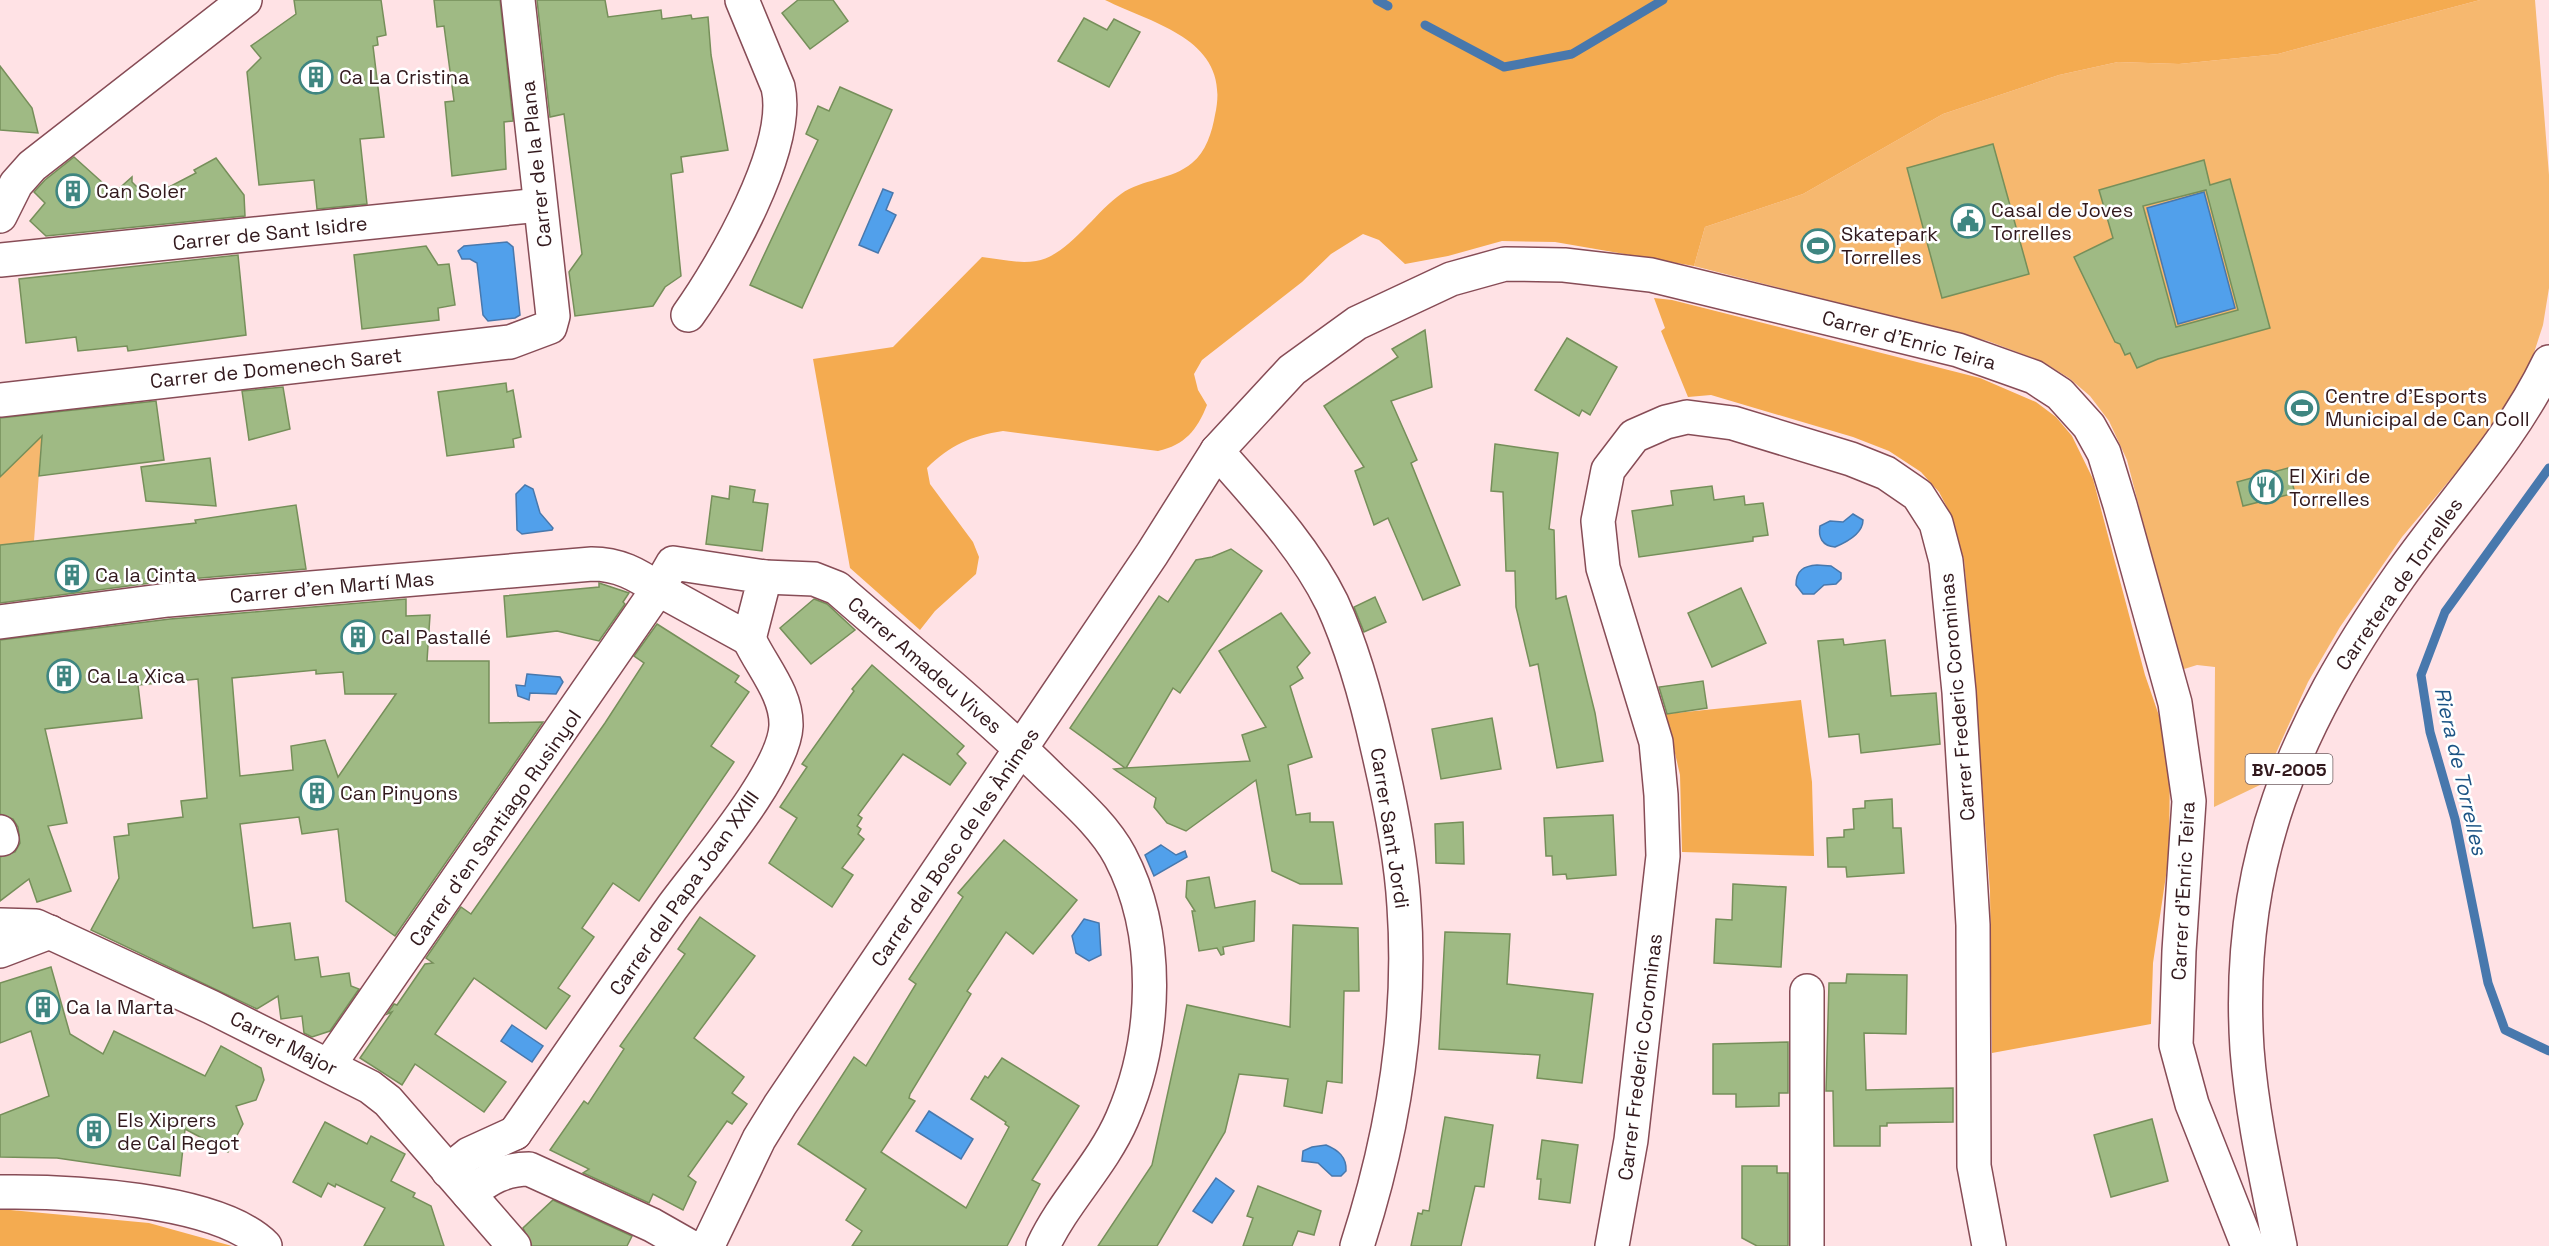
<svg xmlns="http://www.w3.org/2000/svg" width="2549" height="1246" font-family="'Space Grotesk',sans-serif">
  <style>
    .green { fill: #f6b86f }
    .forest { fill: #f4ab50 }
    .water { fill: #51a0eb; stroke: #4878ad; stroke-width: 1.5 }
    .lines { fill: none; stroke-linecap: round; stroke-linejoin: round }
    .stream { stroke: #4878ad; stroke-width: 9 }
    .building { fill: #9fba84; stroke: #768f5a; stroke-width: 1.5; fill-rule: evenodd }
    .minor-casing { stroke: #874c56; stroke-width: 36 }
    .primary-casing { stroke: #874c56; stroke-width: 36 }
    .minor { stroke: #fff; stroke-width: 33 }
    .primary { stroke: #fff; stroke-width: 33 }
    .labels { text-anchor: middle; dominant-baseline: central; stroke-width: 5; stroke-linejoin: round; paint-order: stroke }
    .shield { fill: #fff; stroke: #705e61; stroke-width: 1.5 }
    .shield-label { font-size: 18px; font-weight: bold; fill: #32191d }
    .poi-label { font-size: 20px; fill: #32191d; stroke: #fff; text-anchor: start }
    .street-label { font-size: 20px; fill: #32191d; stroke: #fff }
    .water-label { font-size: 21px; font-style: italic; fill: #1c5384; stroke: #fff }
  </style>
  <rect width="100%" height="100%" fill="#ffe2e5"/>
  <g class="green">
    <path d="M2480,0H2535L2549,175V288L2543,325L2531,362L2514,394L2490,432L2402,537L2340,627L2308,682L2262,784L2214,807L2215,667L2197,665L2181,670L2127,460L2109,421L2090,396L2069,378L2043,362L1988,341L1694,266L1705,227L1803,194L1943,114L2059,75L2118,62L2179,64L2278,54Z"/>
    <path d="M44,405L34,541L0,545V477L32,445L33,417L29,413L23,419L11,418L5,412Z"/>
  </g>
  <g class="forest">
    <path d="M1105,0H2480L2278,54L2179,64L2118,62L2059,75L1943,114L1803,194L1705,227L1694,266L1555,242L1502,241L1448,256L1405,264L1379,240L1363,234L1331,254L1302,282L1202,360L1194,374L1198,390L1207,405C1197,430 1185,445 1158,451L1003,431C971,436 950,445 927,468L930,484L973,542L979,557L976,574L935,611L920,630L850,568L813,359L893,347L982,257C1000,259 1018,264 1036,261C1068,256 1094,213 1121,194C1142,179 1172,180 1192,163C1206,152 1212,132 1215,115C1232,40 1156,25 1105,0Z"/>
    <path d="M1654,298L1672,300L1980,378L2036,402L2056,417L2072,436L2093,479L2145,675L2166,736L2170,765L2169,855L2153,963L2151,1024L1992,1053L1990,891L1972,647L1964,560L1950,513L1939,492L1921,472L1889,451L1853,437L1711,395L1688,397L1661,331L1665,328Z"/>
    <path d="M1801,700L1812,782L1814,856L1682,852L1680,775L1666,714Z"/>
    <path d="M0,1209L149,1223L232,1246H0Z"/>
  </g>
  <g class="water">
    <path d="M883,189L893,193L886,210L896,215L878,253L859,245Z"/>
    <path d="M2204,192L2235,308L2178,324L2147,208Z"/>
    <path d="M507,242L513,247L520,315L515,318L488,321L483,315L477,263L470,259H462L458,251L464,246Z"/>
    <path d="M525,485L533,489L540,513L553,528L552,530L522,534L517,530L516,494Z"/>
    <path d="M1853,514L1863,520C1863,534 1847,542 1835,547C1822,546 1818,537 1820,526L1830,521L1843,522Z"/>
    <path d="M1817,565L1831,566L1841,573V579L1836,584L1824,585L1814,594H1803L1796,585C1796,570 1804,566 1817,565Z"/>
    <path d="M527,674L560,677L563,682L556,694L530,693L529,700L518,696L516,685L525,686Z"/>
    <path d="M1161,845L1176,855L1185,851L1187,857L1154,876L1145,855Z"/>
    <path d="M1084,919L1099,923L1101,955L1089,961L1076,953L1072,936Z"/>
    <path d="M512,1025L543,1046L532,1062L501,1041Z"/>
    <path d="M929,1111L973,1139L961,1159L916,1131Z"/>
    <path d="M1326,1145C1338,1150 1347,1157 1346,1171L1341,1176H1332L1318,1163L1302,1161L1303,1151L1312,1147Z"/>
    <path d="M1216,1178L1234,1191L1212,1223L1193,1211Z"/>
  </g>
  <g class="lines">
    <g class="stream">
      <path d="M1377,0L1388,6"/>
      <path d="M1425,25L1504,67L1572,54L1663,0"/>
      <path d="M2549,468L2445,612L2421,675L2430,732L2455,819L2488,983L2505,1030L2549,1051"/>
    </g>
  </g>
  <g class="building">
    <path d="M294,0H381L386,35L377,37L378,45L373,46L384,137L360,139L367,204L317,209L314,180L259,185L247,72L261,58L251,46L296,14Z"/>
    <path d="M434,0H500L513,121L504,122L506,169L452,176L445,102L454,101L444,26L437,27Z"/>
    <path d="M537,0H605L608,17L661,10L662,19L691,15L692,19L708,17L711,55L728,150L681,157L683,172L671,174L681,276L665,287L653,306L575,316L569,272L582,254L564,114L550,117Z"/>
    <path d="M798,0H833L848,21L810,49L782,13Z"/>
    <path d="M1084,18L1107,30L1114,19L1140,32L1109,87L1058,61Z"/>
    <path d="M0,66L32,108L38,133L0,130Z"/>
    <path d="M840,87L892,110L802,308L750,285L818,140L806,134L818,106L829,111Z"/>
    <path d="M1993,144L2029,274L1942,298L1907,168Z"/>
    <path d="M74,157L114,193L132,177V182L148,198L196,173L194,170L216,158L244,195L245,216L46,236L30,221L45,203L34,192L45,180Z"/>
    <path d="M2204,160L2210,185L2230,179L2270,328L2158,359L2137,368L2130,353L2125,355L2120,344L2115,342L2074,257L2113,238L2099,190ZM2206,190L2238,310L2176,327L2143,206Z"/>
    <path d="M426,246L438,265L449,264L455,305L438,308L439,320L362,329L354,255Z"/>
    <path d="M238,255L246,335L128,351L127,346L78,351L76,337L26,343L19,279Z"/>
    <path d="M1425,330L1432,387L1391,401L1417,460L1411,463L1460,585L1423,600L1388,518L1374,525L1355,471L1364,467L1324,406L1398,357L1392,349Z"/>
    <path d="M1567,338L1617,367L1590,415L1582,410L1579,416L1535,390Z"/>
    <path d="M506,383L507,392L513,390L521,437L513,439L514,447L447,456L438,392Z"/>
    <path d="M283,387L290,429L249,440L242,391Z"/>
    <path d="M156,401L164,460L39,476L42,436L0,477V418Z"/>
    <path d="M1495,444L1558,453L1549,529L1554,530L1556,599L1566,596L1595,713L1603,761L1557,768L1538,664L1530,666L1516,607L1515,571H1506L1503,492L1491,491Z"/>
    <path d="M210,458L216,506L146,501L141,467Z"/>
    <path d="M2288,468L2295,493L2243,506L2237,482Z"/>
    <path d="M730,486L755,490L753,502L768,504L762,551L706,544L712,496L729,499Z"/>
    <path d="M1712,486L1714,500L1744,496L1745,505L1763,503L1768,535L1753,537V541L1639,557L1632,511L1673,505L1671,491Z"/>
    <path d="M296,505L306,569L166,581L0,603V545L196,523L195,520Z"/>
    <path d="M1231,549L1262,571L1180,693L1173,688L1126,768L1250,761L1242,735L1266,727L1219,651L1281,613L1310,653L1297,667L1303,678L1290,686L1312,757L1288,765L1296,815L1310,813V822H1333L1342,884H1300L1272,871L1256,780L1186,831L1167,823L1154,807L1156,798L1114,769L1125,768L1070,728L1159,596L1168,602L1196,560L1212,557Z"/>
    <path d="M599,583L629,593L623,602L625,604L599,641L557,631L507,637L504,596L599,587Z"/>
    <path d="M1741,588L1766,643L1712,667L1688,613Z"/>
    <path d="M1375,597L1386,622L1364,632L1354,607Z"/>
    <path d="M406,599V616L430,615L427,661H489V723L543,722L395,936L346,901L338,829L302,834L299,817L240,824L253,928L290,923L295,960L318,957L321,977L349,973L351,986L359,989L330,1031L312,1037L304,1033L302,1016L281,1019L278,996L257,1009L91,930L119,878L114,837L129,835L128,824L183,817L181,801L207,798L198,679L138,685L142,718L45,729L67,823L48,826L71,891L37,902L29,879L0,901V857L15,852L20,843L18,827L13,819L0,814V640L170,619ZM316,670V674L343,672L345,694H396L338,777L325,740L291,746L293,770L240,776L232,678Z"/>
    <path d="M814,599L827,604L855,630L811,664L780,628Z"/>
    <path d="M657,624L739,676L735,682L749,692L711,746L734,762L639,901L613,883L582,928L594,937L558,988L570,996L546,1029L474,978L469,985L435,1034L506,1082L484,1112L415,1064L402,1085L360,1058L392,1012L387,1014L394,1004L397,1005L425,964L433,963L426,958L461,907L471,914L605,723L644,663L634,656Z"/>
    <path d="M1843,639L1844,645L1885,640L1891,696L1936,693L1940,744L1861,753L1859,734L1829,737L1818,641Z"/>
    <path d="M872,665L964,746L957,754L966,763L950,785L903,754L858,815L862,818L857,826L861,829L858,834L864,839L842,868L853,875L832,907L769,863L797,818L780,807L807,767L802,764L854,691L852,689Z"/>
    <path d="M1703,681L1707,708L1667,714L1659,687Z"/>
    <path d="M1492,718L1501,769L1441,779L1432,729Z"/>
    <path d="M1892,799L1893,828H1901L1904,873L1847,877L1846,867H1828L1827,838L1844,837V830L1854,829L1853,809L1865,808V801Z"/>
    <path d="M1613,815L1616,875L1567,879L1566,874L1553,875L1552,856H1546L1544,818Z"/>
    <path d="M1463,822L1464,864L1436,863L1435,824Z"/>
    <path d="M1004,840L1077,900L1033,954L1006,932L967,991L971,994L910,1094L909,1098L915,1101L881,1152L966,1208L1009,1127L1005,1124L1006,1122L971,1099L985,1076L988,1078L1002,1058L1079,1106L1032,1180L1040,1184L1007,1246H852L862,1231L846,1220L866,1189L798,1144L854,1057L866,1066L916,984L909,979L963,897L958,893Z"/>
    <path d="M1209,877L1215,908L1255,901L1254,941L1223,947L1224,954L1221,955L1217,948L1199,951L1192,911H1195L1186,897L1187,881Z"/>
    <path d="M1733,884L1786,887L1781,967L1714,963L1716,919L1732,920Z"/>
    <path d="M700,917L755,956L694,1038L744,1077L732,1093L747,1104L732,1124L727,1121L688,1176L696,1182L683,1210L653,1194L649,1203L583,1173L589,1169L550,1150L584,1101L588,1104L624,1049L620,1046L685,954L678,949Z"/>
    <path d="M1293,925L1358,928L1359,991H1344L1342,1083L1327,1081L1322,1113L1284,1106L1288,1079L1239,1074L1225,1132L1157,1246H1098L1152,1165L1187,1005L1290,1027Z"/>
    <path d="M1445,932L1510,934L1507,984L1593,994L1582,1083L1537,1078L1540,1055L1439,1049Z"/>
    <path d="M51,967L70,1034L103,1054L114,1031L205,1076L221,1046L261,1068L264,1080L256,1100L236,1106L243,1124L228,1152L185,1129L180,1176L57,1158L0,1157V1115L49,1096L31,1031L0,1043V983Z"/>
    <path d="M1847,974L1907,975L1906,1034L1864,1033L1866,1090L1953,1088V1122L1887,1123V1126H1880V1146H1834L1833,1091H1826L1829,983H1846Z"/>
    <path d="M1788,1042V1093H1779V1106L1736,1107V1094H1713V1044Z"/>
    <path d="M1445,1117L1493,1125L1484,1187L1475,1186L1461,1246H1411L1418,1213L1422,1214L1423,1210L1429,1211Z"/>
    <path d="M2152,1119L2168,1181L2111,1197L2094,1135Z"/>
    <path d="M325,1122L367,1144L371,1136L405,1154L391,1181L415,1193L413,1197L431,1206L444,1246H364L385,1208L336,1184L335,1187L328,1183L321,1197L293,1182Z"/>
    <path d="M1542,1140L1578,1145L1570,1203L1539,1199L1541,1179H1537Z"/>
    <path d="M1742,1166H1777V1173H1788V1246H1757L1742,1238Z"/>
    <path d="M1258,1186L1321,1211L1314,1235L1298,1231L1292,1246H1243L1253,1218L1247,1216Z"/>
    <path d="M553,1200L632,1236L627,1246H532L523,1228Z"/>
  </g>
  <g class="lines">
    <defs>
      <g id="minor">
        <path d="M0,216L16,184L32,166L245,0"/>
        <path d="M0,260L540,205"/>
        <path d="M688,315C723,266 792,147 778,87L742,0"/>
        <path d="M0,400L510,342L550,327L553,316L518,0"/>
        <path d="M1217,451C1258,498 1304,546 1332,603C1353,649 1367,700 1378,750C1390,801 1401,854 1404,906C1412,1020 1392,1138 1357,1246"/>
        <path d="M673,563L765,577L749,639L658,589Z"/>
        <path d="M765,577L814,579L837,588C909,651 983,711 1051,778C1075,801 1104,826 1120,856C1161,934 1157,1039 1122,1119C1102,1165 1064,1201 1043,1246"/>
        <path d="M0,622L168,600L592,564C618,564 637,574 658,589L329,1065"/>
        <path d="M0,832L2,839"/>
        <path d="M0,925L36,926L211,1007L370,1087L388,1101L514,1246"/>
        <path d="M0,951L50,932"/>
        <path d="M1807,991V1246"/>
        <path d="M515,1133C567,1058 618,983 671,909C700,869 784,773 786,726C787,694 762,667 749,639"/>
        <path d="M448,1171L469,1154L515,1133"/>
        <path d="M0,1192C65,1191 218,1198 265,1246"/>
        <path d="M469,1194C488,1179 504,1169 529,1169L652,1225L689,1246"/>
        <path d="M703,1246L709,1243L759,1139L780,1105L1152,554L1217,451L1292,370L1357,323L1451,279L1505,264L1564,265L1651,275L1958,350L2034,377L2060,394L2089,426L2104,453L2120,505L2175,703L2189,801L2179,951L2176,1045L2192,1104L2248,1246"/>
        <path d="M1612,1246L1631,1140L1663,856L1661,795L1656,742L1603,568L1598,521L1608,470L1634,436L1666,422L1687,417L1733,423L1851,459L1886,473L1918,495L1936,523L1946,561L1959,692L1973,925L1974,1166L1989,1246"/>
      </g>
      <path id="primary" d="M2280,1246C2267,1181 2252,1115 2247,1049C2235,862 2294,727 2399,577C2449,505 2511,442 2549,362"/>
    </defs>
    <use href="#minor" class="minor-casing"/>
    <use href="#primary" class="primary-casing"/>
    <use href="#minor" class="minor"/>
    <use href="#primary" class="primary"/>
  </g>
  <defs>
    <symbol id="building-ring" viewBox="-11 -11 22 22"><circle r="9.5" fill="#fff" stroke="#3f8681" stroke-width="1.5"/><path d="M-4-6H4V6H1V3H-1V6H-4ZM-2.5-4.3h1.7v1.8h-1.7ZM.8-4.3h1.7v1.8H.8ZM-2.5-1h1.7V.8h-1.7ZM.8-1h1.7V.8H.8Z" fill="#3f8681"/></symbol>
    <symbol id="civic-ring" viewBox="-11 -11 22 22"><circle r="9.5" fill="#fff" stroke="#3f8681" stroke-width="1.5"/><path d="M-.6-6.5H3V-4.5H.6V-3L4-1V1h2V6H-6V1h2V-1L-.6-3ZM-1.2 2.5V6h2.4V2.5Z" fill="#3f8681"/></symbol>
    <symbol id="stadium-ring" viewBox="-11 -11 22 22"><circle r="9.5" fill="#fff" stroke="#3f8681" stroke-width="1.5"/><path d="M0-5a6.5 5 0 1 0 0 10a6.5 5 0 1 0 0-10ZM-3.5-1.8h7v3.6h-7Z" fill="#3f8681"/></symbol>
    <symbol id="restaurant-ring" viewBox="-11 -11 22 22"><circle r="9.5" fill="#fff" stroke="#3f8681" stroke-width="1.5"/><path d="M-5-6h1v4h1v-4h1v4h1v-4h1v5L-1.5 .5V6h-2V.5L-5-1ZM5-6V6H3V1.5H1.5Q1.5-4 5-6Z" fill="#3f8681"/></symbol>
  </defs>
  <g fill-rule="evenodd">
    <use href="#building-ring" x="297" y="58" width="38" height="38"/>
    <use href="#building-ring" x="54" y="172" width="38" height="38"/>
    <use href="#civic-ring" x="1949" y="202" width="38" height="38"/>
    <use href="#stadium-ring" x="1799" y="227" width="38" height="38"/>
    <use href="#stadium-ring" x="2283" y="389" width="38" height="38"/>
    <use href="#restaurant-ring" x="2247" y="468" width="38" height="38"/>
    <use href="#building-ring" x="53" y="556" width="38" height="38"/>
    <use href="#building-ring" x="339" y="618" width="38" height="38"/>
    <use href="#building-ring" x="45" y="657" width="38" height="38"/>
    <use href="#building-ring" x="298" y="774" width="38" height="38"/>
    <use href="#building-ring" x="24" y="988" width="38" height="38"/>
    <use href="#building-ring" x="75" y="1112" width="38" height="38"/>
  </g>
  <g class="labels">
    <rect class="shield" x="2245.5" y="754" width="87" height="30" rx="4.5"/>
    <g class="shield-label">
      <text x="2289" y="769">BV-2005</text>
    </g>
    <g class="poi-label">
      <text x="339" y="77">Ca La Cristina</text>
      <text x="96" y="191">Can Soler</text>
      <text x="1991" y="210">Casal de Joves<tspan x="1991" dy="23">Torrelles</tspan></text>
      <text x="1841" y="234">Skatepark<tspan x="1841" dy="23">Torrelles</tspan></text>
      <text x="2325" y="396">Centre d'Esports<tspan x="2325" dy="23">Municipal de Can Coll</tspan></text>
      <text x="2289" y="476">El Xiri de<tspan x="2289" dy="23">Torrelles</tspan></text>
      <text x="95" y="575">Ca la Cinta</text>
      <text x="381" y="637">Cal Pastallé</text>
      <text x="87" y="676">Ca La Xica</text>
      <text x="340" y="793">Can Pinyons</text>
      <text x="66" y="1007">Ca la Marta</text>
      <text x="117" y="1120">Els Xiprers<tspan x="117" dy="23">de Cal Regot</tspan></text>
    </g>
    <g class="street-label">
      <text transform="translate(536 164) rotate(-96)">Carrer de la Plana</text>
      <text transform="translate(270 233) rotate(-6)">Carrer de Sant Isidre</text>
      <text transform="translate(1909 340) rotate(15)">Carrer d'Enric Teira</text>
      <text transform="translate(276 368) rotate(-6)">Carrer de Domenech Saret</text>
      <text transform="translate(2399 584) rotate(-55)">Carretera de Torrelles</text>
      <text transform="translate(332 587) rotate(-5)">Carrer d'en Martí Mas</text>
      <text transform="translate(925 665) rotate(41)">Carrer Amadeu Vives</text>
      <text transform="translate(1957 697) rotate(-95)">Carrer Frederic Corominas</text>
      <text transform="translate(495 828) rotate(-55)">Carrer d'en Santiago Rusinyol</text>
      <text transform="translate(1390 828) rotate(81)">Carrer Sant Jordi</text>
      <text transform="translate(955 847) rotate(-56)">Carrer del Bosc de les Ànimes</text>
      <text transform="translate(2183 891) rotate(-87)">Carrer d'Enric Teira</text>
      <text transform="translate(684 893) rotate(-55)">Carrer del Papa Joan XXIII</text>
      <text transform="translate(284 1043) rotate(27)">Carrer Major</text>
      <text transform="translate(1640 1057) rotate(-83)">Carrer Frederic Corominas</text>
    </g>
    <g class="water-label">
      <text transform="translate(2461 771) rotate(77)">Riera de Torrelles</text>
    </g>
  </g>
</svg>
